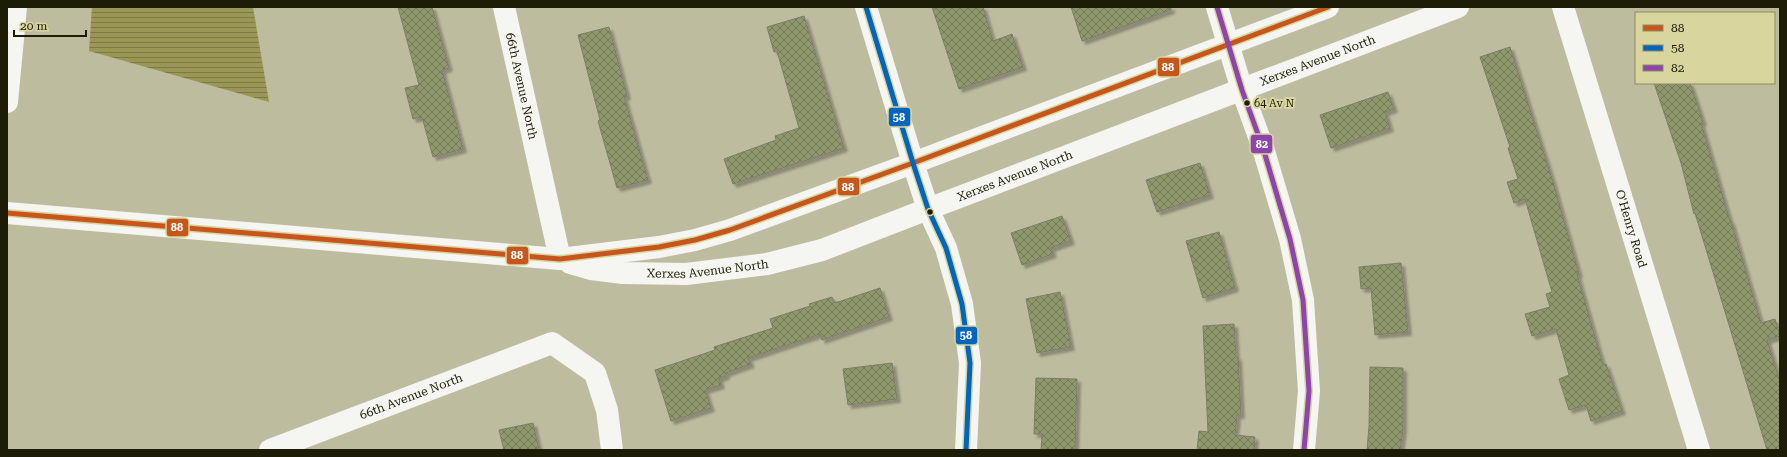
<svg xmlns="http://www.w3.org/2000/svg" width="1787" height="457" font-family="'Roboto Serif',serif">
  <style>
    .water { fill: url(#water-rules) }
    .building { fill: url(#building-cross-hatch); stroke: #7b7e68; filter: url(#shadow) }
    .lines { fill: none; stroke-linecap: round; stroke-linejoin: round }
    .minor { stroke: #f5f5f1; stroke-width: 22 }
    .tertiary { stroke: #f5f5f1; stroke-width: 22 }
    .motorway { stroke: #f5f5f1; stroke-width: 22 }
    .bus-1-casing { stroke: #d8d59e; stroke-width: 8 }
    .bus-2-casing { stroke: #d8d59e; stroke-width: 8 }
    .bus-3-casing { stroke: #d8d59e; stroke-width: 8 }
    .bus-1 { stroke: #c7561c; stroke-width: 5 }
    .bus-2 { stroke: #0065bd; stroke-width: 5 }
    .bus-3 { stroke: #8e44ad; stroke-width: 5 }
    .bus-dot { fill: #1d1c06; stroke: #d8d59e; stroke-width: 1.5 }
    .labels { text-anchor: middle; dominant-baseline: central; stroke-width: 4; stroke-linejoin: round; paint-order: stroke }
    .bus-label { font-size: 11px; fill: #1d1c06; stroke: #d8d59e; text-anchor: start }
    .street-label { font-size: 12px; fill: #1d1c06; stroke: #d8d59e }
    .line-badge { stroke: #d8d59e; stroke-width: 1.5 }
    .badge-label { font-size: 11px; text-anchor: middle; font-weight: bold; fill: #fff }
  </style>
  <defs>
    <pattern id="water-rules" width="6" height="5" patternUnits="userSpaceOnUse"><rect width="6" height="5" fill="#999656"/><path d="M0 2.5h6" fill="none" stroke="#7c7a45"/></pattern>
    <pattern id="building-cross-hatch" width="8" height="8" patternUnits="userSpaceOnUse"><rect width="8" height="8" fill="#8f976c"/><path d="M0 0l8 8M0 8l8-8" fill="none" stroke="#747a57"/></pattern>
    <filter id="shadow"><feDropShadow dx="3.5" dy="3.5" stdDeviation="1" flood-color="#0004"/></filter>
  </defs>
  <rect width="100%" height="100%" fill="#bebc9f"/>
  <path class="water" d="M92,7H253L269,102L89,51Z"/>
  <g class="building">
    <path d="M398,7H432L449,68L442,70L463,149L433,157L422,117L413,119L405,88L419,85Z"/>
    <path d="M932,7H983L993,41L1012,34L1023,67L959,89Z"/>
    <path d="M1071,7H1171V10L1082,41Z"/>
    <path d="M804,16L844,148L733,184L724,159L776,140L775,136L799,128L777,51L774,52L767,27Z"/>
    <path d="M609,27L627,96L624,97L648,180L617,188L598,121L600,120L578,35Z"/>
    <path d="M1510,47L1553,182L1579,274H1577L1603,365L1606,364L1622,411L1591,421L1586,405L1569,410L1559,379L1569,375L1556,329L1532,336L1525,314L1550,307L1546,294L1552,292L1525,199L1514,203L1507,182L1518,179L1508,148L1510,147L1480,57Z"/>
    <path d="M1654,83H1690L1703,122L1701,123L1730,221H1731L1761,323L1775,319L1780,336L1767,340L1780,382V450H1767L1695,213L1694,214L1681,163Z"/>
    <path d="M1388,92L1394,109L1385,112L1390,128L1331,148L1320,115Z"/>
    <path d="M1200,163L1210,195L1157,212L1146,180Z"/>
    <path d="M1062,216L1071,241L1051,248L1053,254L1022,265L1011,233Z"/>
    <path d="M1219,232L1235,288L1203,298L1186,241Z"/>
    <path d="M1401,263L1408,332L1375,335L1371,288L1361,289L1359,267Z"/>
    <path d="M880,288L889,317L822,340L820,334L748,358L751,364L726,373V376L719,378L721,385L705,390L711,408L671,421L655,370L715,350L714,347L773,328L770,319L810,306L809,304L832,297L835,303Z"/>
    <path d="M1060,292L1071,347L1037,353L1026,299Z"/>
    <path d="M1234,324L1236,357H1238L1241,415H1237L1235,435L1255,437L1254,450H1197L1199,431L1208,432L1203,326Z"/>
    <path d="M892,363L897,399L848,405L843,369Z"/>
    <path d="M1370,367L1403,368V429L1400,450H1367L1369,426Z"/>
    <path d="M1036,378L1077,379L1075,450H1041L1042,434H1034Z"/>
    <path d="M533,423L539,450H504L499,430Z"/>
  </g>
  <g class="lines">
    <g class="minor">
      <path id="s1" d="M504,7L560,259"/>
      <path d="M866,7L913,163L928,209L946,248L962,304L970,363L966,450"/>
      <path d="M1217,7L1242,90L1263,148L1290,239L1303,300L1309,391L1304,450"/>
      <path id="s2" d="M1563,7L1699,450"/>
      <path id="s3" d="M270,450L552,343L595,373L607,410L612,450"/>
    </g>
    <g class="tertiary">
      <path d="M7,213L560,259L659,247L695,240L730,230L913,163L1328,7"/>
      <path id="s4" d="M570,263L591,269L623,273L686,274L767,264L822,250L928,209L1458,7"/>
    </g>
    <path class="motorway" d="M7,102L16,7"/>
    <defs>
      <path id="bus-1" d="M7,213L560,259L659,247L695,240L730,230L913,163L1328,7"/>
      <path id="bus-2" d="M866,7L913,163L928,209L946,248L962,304L970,363L966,450"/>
      <path id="bus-3" d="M1217,7L1242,90L1263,148L1290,239L1303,300L1309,391L1304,450"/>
    </defs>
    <use href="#bus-1" class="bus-1-casing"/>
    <use href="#bus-2" class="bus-2-casing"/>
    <use href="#bus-3" class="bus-3-casing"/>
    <use href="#bus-1" class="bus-1"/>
    <use href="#bus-2" class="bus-2"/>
    <use href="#bus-3" class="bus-3"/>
  </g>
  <g class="bus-dot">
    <circle cx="1247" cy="103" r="3.5"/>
    <circle cx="930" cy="212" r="3.5"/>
  </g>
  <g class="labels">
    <g class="bus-label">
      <text x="1254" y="103">64 Av N</text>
    </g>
    <g class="street-label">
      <text stroke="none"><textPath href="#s4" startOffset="786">Xerxes Avenue North</textPath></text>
      <text stroke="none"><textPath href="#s1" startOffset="81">66th Avenue North</textPath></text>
      <text stroke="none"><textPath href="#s4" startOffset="462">Xerxes Avenue North</textPath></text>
      <text stroke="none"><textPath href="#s2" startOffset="232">O'Henry Road</textPath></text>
      <text stroke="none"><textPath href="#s4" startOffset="139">Xerxes Avenue North</textPath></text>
      <text stroke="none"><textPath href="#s3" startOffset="151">66th Avenue North</textPath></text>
    </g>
  </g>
  <g class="line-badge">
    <rect x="1157" y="57" width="23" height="20" rx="4" fill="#c7561c"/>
    <rect x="888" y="107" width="23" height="20" rx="4" fill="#0065bd"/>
    <rect x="1250" y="134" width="23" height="20" rx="4" fill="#8e44ad"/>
    <rect x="837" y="177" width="23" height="19" rx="4" fill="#c7561c"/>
    <rect x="166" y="218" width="23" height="19" rx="4" fill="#c7561c"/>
    <rect x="506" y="246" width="23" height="19" rx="4" fill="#c7561c"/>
    <rect x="955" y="326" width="23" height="19" rx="4" fill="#0065bd"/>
  </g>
  <g class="badge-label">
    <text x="1168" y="71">88</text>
    <text x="899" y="121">58</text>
    <text x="1262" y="148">82</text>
    <text x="848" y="191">88</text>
    <text x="177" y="231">88</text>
    <text x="517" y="259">88</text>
    <text x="966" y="339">58</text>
  </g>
  <rect width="1787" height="457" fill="none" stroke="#1d1c06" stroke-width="16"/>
  <rect x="1635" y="12" width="140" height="72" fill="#d8d59e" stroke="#8d8b61"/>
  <rect x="1643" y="25" width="20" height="6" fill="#c7561c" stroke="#8d8b61"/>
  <text x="1671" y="32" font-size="12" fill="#1d1c06">88</text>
  <rect x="1643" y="45" width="20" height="6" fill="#0065bd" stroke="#8d8b61"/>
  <text x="1671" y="52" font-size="12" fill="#1d1c06">58</text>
  <rect x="1643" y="65" width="20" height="6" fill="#8e44ad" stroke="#8d8b61"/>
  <text x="1671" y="72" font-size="12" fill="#1d1c06">82</text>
  <path d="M14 30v6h72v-6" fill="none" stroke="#1d1c06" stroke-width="2"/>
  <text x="20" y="30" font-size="12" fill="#1d1c06" stroke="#d8d59e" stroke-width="3" paint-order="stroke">20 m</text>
</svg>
